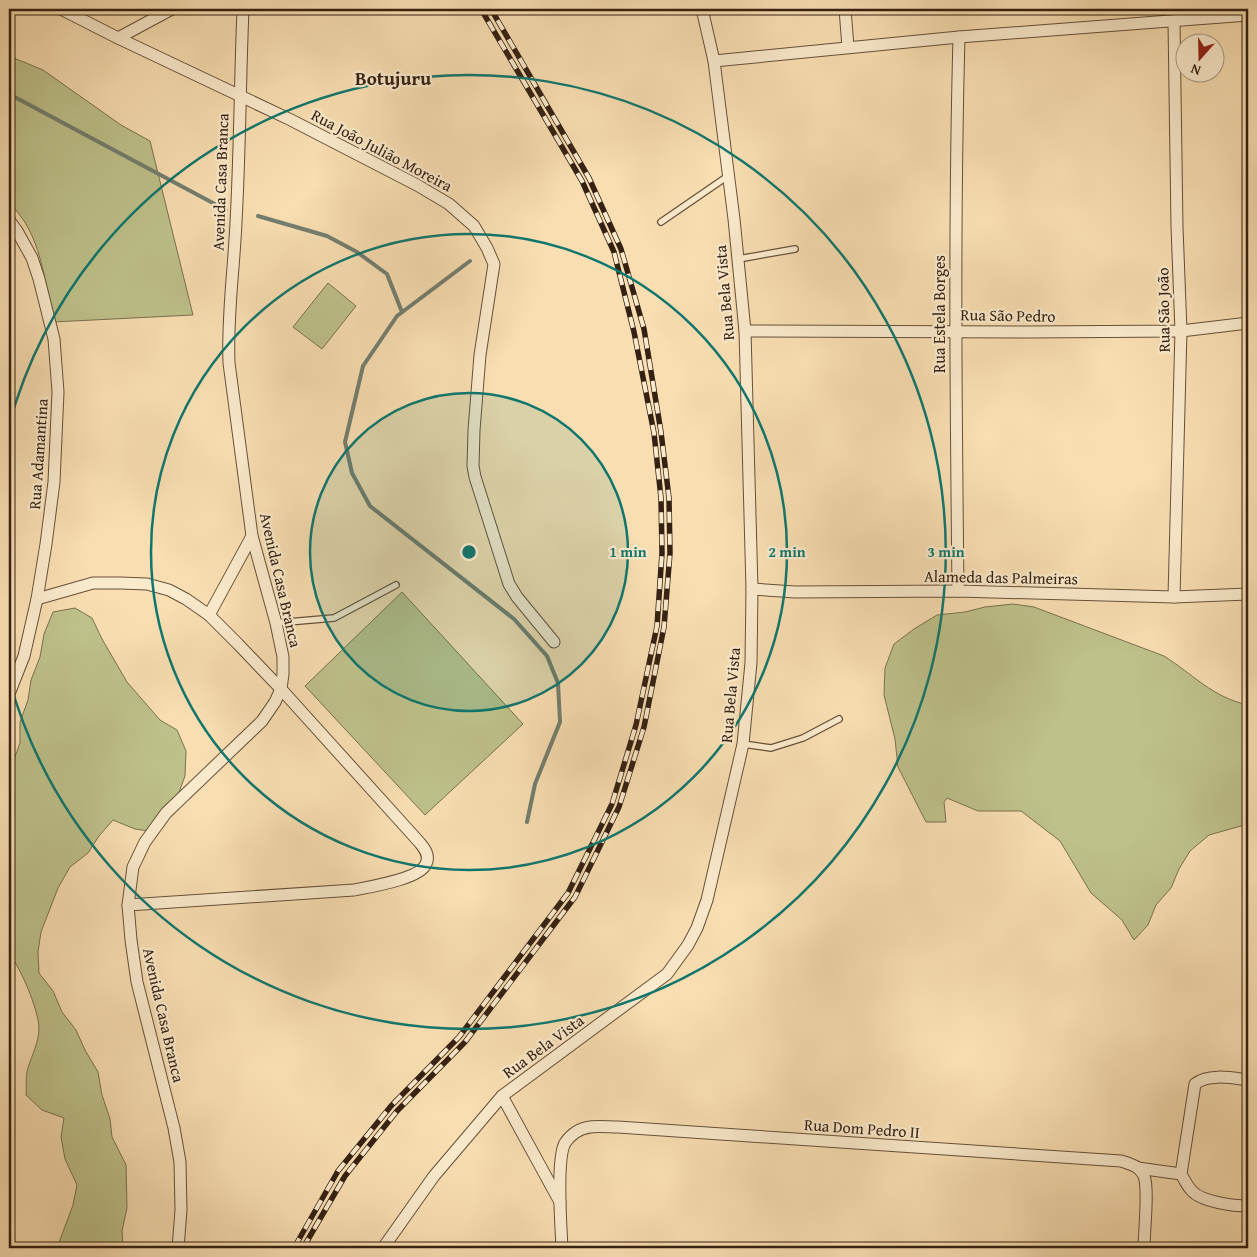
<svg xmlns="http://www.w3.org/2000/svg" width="1257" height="1257" font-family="'Gentium Book Plus',serif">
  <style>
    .green { fill: #bec18a; stroke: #7a714e }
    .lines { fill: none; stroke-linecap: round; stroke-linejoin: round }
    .stream { stroke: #737e6f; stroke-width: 4 }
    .lane-casing { stroke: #66503a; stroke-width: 8 }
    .street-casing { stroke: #66503a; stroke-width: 13 }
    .lane { stroke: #faeacc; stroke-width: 5.5 }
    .street { stroke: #faeacc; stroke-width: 11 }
    .rail-casing { stroke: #352113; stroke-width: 5.5 }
    .rail { stroke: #faeacc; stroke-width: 4; stroke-dasharray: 11; stroke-linecap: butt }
    .ring { fill: none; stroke: #0f766e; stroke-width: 2.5 }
    .labels { text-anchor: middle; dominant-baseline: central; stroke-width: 4.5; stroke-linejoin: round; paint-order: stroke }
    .street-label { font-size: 16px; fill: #352113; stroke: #faeacc }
    .quarter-label { font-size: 19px; font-weight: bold; fill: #352113; stroke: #faeacc }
    .centre { fill: #0f766e; stroke: #faeacc; stroke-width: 2.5 }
    .ring-label { font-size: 15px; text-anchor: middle; font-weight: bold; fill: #0f766e; stroke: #faeacc; stroke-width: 4.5; stroke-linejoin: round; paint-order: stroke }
  </style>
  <rect width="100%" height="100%" fill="#f8deb1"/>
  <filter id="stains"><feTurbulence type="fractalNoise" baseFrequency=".004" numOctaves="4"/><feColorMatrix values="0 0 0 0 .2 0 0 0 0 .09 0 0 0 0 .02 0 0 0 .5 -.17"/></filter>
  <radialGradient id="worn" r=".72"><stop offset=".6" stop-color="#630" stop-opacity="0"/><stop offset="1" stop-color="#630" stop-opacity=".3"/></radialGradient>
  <g class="green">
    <path d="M9,56L43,70L121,125L150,141L193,315L53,322C45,282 41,232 9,203Z"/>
    <path d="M328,283L356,306L322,349L293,327Z"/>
    <path d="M402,592L523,724L425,815L305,686Z"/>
    <path d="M1013,604L1034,607L1164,656C1194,675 1212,697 1248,705V824L1209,835L1190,851L1179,869L1171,888L1156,905L1148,925L1134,940L1122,920L1091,893L1060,841L1021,811H978L947,798L944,802L946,822H926L898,767L895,739L884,695L885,668L894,644L914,629L937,615L965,612L985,607Z"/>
    <path d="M75,608L92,618L102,639L127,682L160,720L177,730L186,751L185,776L177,798L155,832L135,829L113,820L99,836L88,853L70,867L58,888L41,932L38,952L39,973L53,991L62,1012L76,1030L85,1050L98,1072L102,1095L110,1119L112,1137L126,1165L127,1208L122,1231L123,1248H57L73,1205L77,1185L65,1159L61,1137L64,1118L42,1110L26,1095C27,1087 25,1077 28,1068C32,1055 39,1042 39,1028C38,1008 21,969 9,953V829L12,808V765L20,743V722L28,700L31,680L40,657L44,634L53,612Z"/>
  </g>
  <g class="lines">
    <g class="stream">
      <path d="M9,94L226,210"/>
      <path d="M258,216L327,236L357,252L387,274L402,312"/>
      <path d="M470,261L397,316L363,366L345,442L352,473L370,506L514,619L547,656L558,683L560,722L535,784L527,822"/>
    </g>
    <defs>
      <g id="lane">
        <path d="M661,222L728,176"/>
        <path d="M738,259L795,249"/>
        <path d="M276,623L334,618L396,585"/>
        <path d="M743,744L771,748L803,738L839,719"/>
      </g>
      <g id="street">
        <path d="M61,9L118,38L291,120L417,185L449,204L474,226L487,248L494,264L480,355L474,430L473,466L475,477L509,584L517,597L554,642"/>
        <path d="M845,9L848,47"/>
        <path d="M1174,22L1177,227L1181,331L1174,597"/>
        <path d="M118,38L172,9"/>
        <path d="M714,61L959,37L1248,15"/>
        <path d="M9,220L17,231L32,258L39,279L54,339L58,392L54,482L46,544L37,599L24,656L9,694"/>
        <path d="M745,331L1027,332L1181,331L1248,323"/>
        <path d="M752,589L795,592L958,591L1174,597L1248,594"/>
        <path d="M958,591C956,406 954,222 959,37"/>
        <path d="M37,599L93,583H120L147,584L169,590L186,599L209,615L238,644L281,689L420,843C425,849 430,856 426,864C420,879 369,887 354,890L128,905"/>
        <path d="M209,615L252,536"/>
        <path d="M502,1096L560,1202"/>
        <path d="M1138,1168L1181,1174C1184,1179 1187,1186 1192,1191C1202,1202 1234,1206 1248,1206"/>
        <path d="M1181,1174L1195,1084C1208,1073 1233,1078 1248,1080"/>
        <path d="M178,1248L181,1210L180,1162L174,1128L137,982L131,940L128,905L133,867L145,842L166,813L262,721L275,702L281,689L283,674V657L276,623L252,536L229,363C227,316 234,269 236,222C240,151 240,80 243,9"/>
        <path d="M383,1248L434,1176L502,1096L667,974L688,945L697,928L707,900L743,744L751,663L752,589L745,331L734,219L714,61L702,9"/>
        <path d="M562,1248C561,1227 556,1159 565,1143C567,1140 573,1134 576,1132C589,1124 604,1127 618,1127L1121,1161C1130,1164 1140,1166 1144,1176C1149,1189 1144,1232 1144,1248"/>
      </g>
    </defs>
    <use href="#lane" class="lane-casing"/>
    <use href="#street" class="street-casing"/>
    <use href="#lane" class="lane"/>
    <use href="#street" class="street"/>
    <defs>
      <g id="rail">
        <path d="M294,1248L338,1171L391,1106L459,1037L568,893L612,804L636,725L657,626L662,553L661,498L654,433L634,332L614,252L582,181L481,9"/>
        <path d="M303,1248L345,1176L397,1111L465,1042L575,897L619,807L644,727L664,627L670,553L669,498L661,432L644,329L621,249L589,178L491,9"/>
      </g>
    </defs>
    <use href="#rail" class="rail-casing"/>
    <use href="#rail" class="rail"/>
  </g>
  <circle cx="469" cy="552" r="159" fill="#0f766e" fill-opacity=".12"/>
  <g class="ring">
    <circle cx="469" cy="552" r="159"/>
    <circle cx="469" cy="552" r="318"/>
    <path d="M9 425A477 477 0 1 1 9 679"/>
  </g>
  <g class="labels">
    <g class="street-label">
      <text transform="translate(382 150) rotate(28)">Rua João Julião Moreira</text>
      <text transform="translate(220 182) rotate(-88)">Avenida Casa Branca</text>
      <text transform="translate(724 293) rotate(-95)">Rua Bela Vista</text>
      <text transform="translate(1163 310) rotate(-91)">Rua São João</text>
      <text transform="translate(939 314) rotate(-90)">Rua Estela Borges</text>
      <text transform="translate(1008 315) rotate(1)">Rua São Pedro</text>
      <text transform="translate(38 454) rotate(-86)">Rua Adamantina</text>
      <text transform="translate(1001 577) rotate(1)">Alameda das Palmeiras</text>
      <text transform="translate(281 580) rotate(77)">Avenida Casa Branca</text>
      <text transform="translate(730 695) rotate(-85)">Rua Bela Vista</text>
      <text transform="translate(164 1015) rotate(77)">Avenida Casa Branca</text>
      <text transform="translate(543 1046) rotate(-36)">Rua Bela Vista</text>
      <text transform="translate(862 1128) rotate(4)">Rua Dom Pedro II</text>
    </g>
    <g class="quarter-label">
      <text x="393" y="78">Botujuru</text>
    </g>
  </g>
  <circle cx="469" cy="552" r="8" class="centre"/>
  <g class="ring-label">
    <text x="628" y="557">1 min</text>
    <text x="787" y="557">2 min</text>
    <text x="946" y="557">3 min</text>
  </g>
  <rect width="1257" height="1257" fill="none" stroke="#f8deb1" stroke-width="30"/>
  <rect x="10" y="10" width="1237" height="1237" fill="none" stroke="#352113" stroke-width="2.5"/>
  <rect x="15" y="15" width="1227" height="1227" fill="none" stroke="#352113"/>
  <g transform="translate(1200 58) rotate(200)"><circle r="24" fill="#faeacc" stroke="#ab9a82"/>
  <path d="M0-4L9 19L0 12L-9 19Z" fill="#8f2418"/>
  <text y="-8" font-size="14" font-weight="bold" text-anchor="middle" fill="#352113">N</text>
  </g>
  <rect width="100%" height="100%" filter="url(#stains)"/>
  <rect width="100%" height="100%" fill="url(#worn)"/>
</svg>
